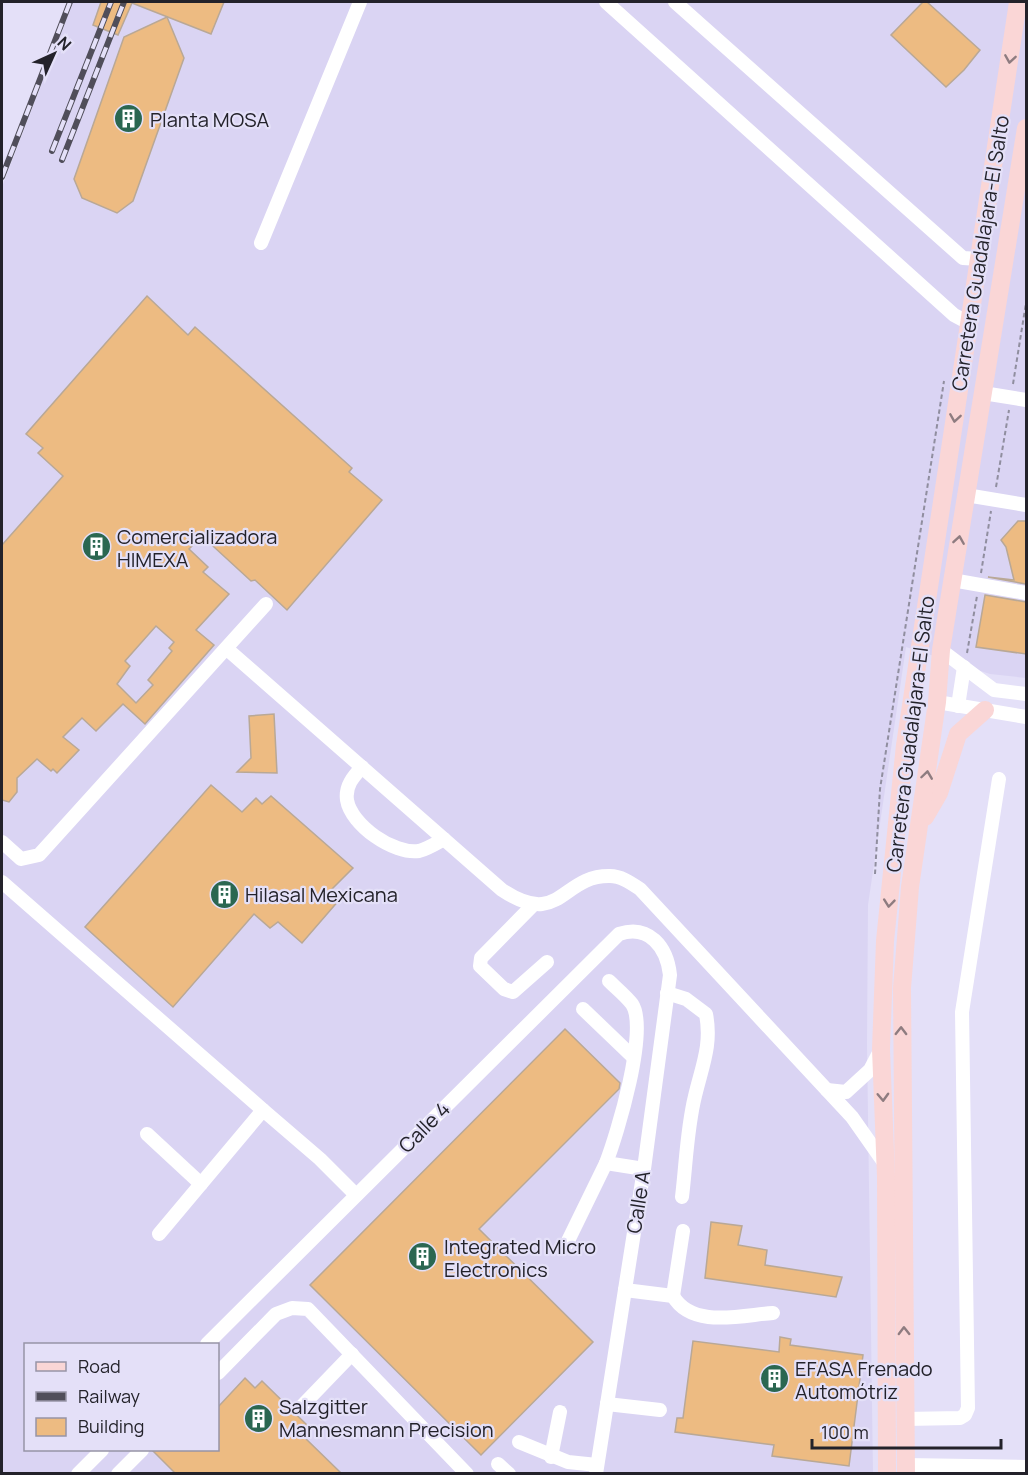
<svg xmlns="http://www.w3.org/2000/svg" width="1028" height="1475" font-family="Manrope,sans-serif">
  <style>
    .built { fill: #dad4f3; fill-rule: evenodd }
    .building { fill: #edbb82; stroke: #b9a896; stroke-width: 1.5; fill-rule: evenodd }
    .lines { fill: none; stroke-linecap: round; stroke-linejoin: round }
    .path { stroke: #908e9f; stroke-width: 2; stroke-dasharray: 4.5 3; stroke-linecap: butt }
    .minor { stroke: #fff; stroke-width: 14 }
    .major { stroke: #fad6d6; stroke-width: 18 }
    .rail-casing { stroke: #504e5a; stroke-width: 6 }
    .rail { stroke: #e4e0f8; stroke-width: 4; stroke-dasharray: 11; stroke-linecap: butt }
    .oneway { stroke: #8e7c80 }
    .labels { text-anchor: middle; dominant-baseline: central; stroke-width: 4.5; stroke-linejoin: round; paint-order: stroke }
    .poi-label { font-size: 20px; fill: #23222a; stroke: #e4e0f8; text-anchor: start }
    .street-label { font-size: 20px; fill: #23222a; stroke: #e4e0f8 }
  </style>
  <rect width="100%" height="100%" fill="#e4e0f8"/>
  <path class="built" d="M73,2H1026V678L990,674L906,647L868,905L867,1044L873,1473H2V187ZM26,1344H218V1450H26Z"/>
  <g class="building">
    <path d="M101,2H224L211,34L132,3L118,35L93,25Z"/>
    <path d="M923,2H927L980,50L964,70L946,87L891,35Z"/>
    <path d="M167,17L184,58L133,201L117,213L82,198L74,179L124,37Z"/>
    <path d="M147,296L188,335L195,327L352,468L349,472L382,500L287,610L255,580L251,581L202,536L189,549L208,567L203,572L229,594L196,630L214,645L145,724L123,704L96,731L82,718L63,737L79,750L57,773L53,769L51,771L37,759L17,778V792L9,802L2,800V545L63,476L38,453L43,448L26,434ZM156,626L174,642L169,648L172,651L148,680L153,685L136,703L117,684L130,666L125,661Z"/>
    <path d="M1018,521H1026V584L988,577L1014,580L1006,547L1001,540Z"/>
    <path d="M985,595L1026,602V654L976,647Z"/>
    <path d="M274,714L277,773L237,772L251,758L249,716Z"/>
    <path d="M211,785L242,812L256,798L262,804L271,796L353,868L331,890L340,899L302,943L278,922L270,928L254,914L173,1007L85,927Z"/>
    <path d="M565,1029L620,1083L619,1089L479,1229L593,1342L481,1455L310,1285Z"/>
    <path d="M711,1222L742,1226L738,1245L767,1250L765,1265L842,1277L836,1297L705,1278Z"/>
    <path d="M780,1337L791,1339L790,1345L863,1355L849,1466L772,1456L774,1445L675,1432L677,1418H683L693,1341L779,1352Z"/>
    <path d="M245,1378L255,1388L262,1381L311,1429L303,1436L341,1473H175L151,1449H218V1407Z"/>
  </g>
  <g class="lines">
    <g class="path">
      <path d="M1013,384L1026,303"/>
      <path d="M996,487L1009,410"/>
      <path d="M981,573L991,511"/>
      <path d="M967,653L977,596"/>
      <path d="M875,874L880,789L944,381"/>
    </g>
    <g class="minor">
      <path d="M606,2L954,315L969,323"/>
      <path d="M675,2L963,258L979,259"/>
      <path d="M261,243L360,2"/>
      <path d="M983,393L1026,400"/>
      <path d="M966,495L1026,505"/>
      <path d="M952,580L1026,593"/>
      <path d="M227,649L502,890C561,929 561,875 610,876C621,876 631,883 640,889L852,1117L885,1164"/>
      <path d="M941,650L994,690L1026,694"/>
      <path d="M937,702L1026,717"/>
      <path d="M958,706L964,667"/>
      <path d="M362,767C353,777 345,786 347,800C351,825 394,855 419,851C427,849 437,843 444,839"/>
      <path d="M2,842L21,859L39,855L266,604"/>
      <path d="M2,882L263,1110"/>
      <path d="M534,904L481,958L480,966L504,989L513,992L547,962"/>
      <path d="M609,981C616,988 626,996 632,1004C649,1029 617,1135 606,1163L644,1169"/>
      <path d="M667,993L686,999L706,1014C712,1045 702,1066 695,1096C687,1128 686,1164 682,1197"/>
      <path d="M583,1009L632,1056"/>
      <path d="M827,1090L846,1092L870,1070L881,1049"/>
      <path d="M147,1134L201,1184"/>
      <path d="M159,1234L263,1110L320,1159L356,1195"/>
      <path d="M566,1245L606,1163"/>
      <path d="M625,1290L673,1296L683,1231"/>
      <path d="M673,1296C692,1329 742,1315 773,1313"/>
      <path d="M207,1344L619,934C649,924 667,947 670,975L644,1169L596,1474"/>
      <path d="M218,1373L276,1314L292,1308L308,1309L467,1474"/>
      <path d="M607,1404L660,1410"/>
      <path d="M300,1408L352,1354"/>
      <path d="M905,1419L960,1418L965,1415L968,1408L962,1012L999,779"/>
      <path d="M519,1442L568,1462L597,1465"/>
      <path d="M551,1457L560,1412"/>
      <path d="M498,1464L509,1474"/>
      <path d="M905,1465L1026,1467"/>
      <path d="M78,1474L102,1450"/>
      <path d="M118,1474L142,1450"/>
    </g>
    <g class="major">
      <path d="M925,817L939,793L958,734L985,710"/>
      <path d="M887,1474L886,1177L881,1049L885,941L905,745L1018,2"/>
      <path d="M906,1474L902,988L910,887L937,702L941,650L1026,128"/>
    </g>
    <defs>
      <g id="rail">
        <path d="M52,151L111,2"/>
        <path d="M62,160L124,2"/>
        <path d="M2,177L70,2"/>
      </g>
    </defs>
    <use href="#rail" class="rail-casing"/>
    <use href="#rail" class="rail"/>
  </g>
  <defs><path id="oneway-chevron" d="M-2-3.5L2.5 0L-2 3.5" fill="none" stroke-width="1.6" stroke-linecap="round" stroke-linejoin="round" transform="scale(1.5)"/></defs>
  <g class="oneway">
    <use href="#oneway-chevron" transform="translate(1010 59) rotate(99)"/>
    <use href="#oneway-chevron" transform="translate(955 418) rotate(99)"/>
    <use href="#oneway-chevron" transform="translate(959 540) rotate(-81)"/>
    <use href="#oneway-chevron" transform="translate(927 775) rotate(-82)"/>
    <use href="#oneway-chevron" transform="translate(889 903) rotate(96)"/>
    <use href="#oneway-chevron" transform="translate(901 1031) rotate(-89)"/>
    <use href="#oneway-chevron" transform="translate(883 1097) rotate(88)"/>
    <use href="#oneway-chevron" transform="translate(904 1331) rotate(-91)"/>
  </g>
  <defs>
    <symbol id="building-disc" viewBox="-11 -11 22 22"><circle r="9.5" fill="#2b6751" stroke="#e4e0f8"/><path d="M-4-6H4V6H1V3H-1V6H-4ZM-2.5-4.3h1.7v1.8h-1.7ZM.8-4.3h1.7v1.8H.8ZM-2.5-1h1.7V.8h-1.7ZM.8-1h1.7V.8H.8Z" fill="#fff"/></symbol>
  </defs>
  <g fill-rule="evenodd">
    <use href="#building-disc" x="112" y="102" width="33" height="33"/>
    <use href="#building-disc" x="80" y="530" width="33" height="33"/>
    <use href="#building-disc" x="208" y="878" width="33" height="33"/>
    <use href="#building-disc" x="406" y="1240" width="33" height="33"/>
    <use href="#building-disc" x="758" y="1362" width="33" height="33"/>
    <use href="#building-disc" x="242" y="1402" width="33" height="33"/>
  </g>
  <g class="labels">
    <g class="poi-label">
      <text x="150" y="119">Planta MOSA</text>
      <text x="117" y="536">Comercializadora<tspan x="117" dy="23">HIMEXA</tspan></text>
      <text x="245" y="894">Hilasal Mexicana</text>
      <text x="444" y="1246">Integrated Micro<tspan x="444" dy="23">Electronics</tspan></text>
      <text x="795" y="1368">EFASA Frenado<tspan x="795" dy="23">Automótriz</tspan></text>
      <text x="279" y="1406">Salzgitter<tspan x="279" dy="23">Mannesmann Precision</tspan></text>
    </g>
    <g class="street-label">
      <text transform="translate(980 253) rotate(-81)">Carretera Guadalajara-El Salto</text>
      <text transform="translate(910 734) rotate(-83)">Carretera Guadalajara-El Salto</text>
      <text transform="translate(424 1127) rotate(-45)">Calle 4</text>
      <text transform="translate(638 1202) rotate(-81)">Calle A</text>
    </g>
  </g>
  <rect width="1028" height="1475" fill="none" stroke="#23222a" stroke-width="6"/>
  <rect x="24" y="1343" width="195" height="108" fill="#e4e0f8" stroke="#9794a6" stroke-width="1.5"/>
  <rect x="36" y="1362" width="30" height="9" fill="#fad6d6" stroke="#9794a6" stroke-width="1.5"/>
  <text x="78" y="1373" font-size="18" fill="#23222a">Road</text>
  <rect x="36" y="1392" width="30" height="9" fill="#504e5a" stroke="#9794a6" stroke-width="1.5"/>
  <text x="78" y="1403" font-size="18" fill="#23222a">Railway</text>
  <rect x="36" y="1418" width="30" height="18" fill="#edbb82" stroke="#9794a6" stroke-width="1.5"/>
  <text x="78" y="1433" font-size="18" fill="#23222a">Building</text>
  <g transform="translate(54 54) rotate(45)" stroke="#e4e0f8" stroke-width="4.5" paint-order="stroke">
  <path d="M0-4.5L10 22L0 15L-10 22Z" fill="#23222a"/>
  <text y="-9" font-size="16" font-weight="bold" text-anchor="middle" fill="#23222a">N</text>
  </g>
  <path d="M812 1439v9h189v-9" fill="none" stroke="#23222a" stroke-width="3"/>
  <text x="821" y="1439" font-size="18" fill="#23222a" stroke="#e4e0f8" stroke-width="4.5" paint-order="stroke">100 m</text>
</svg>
